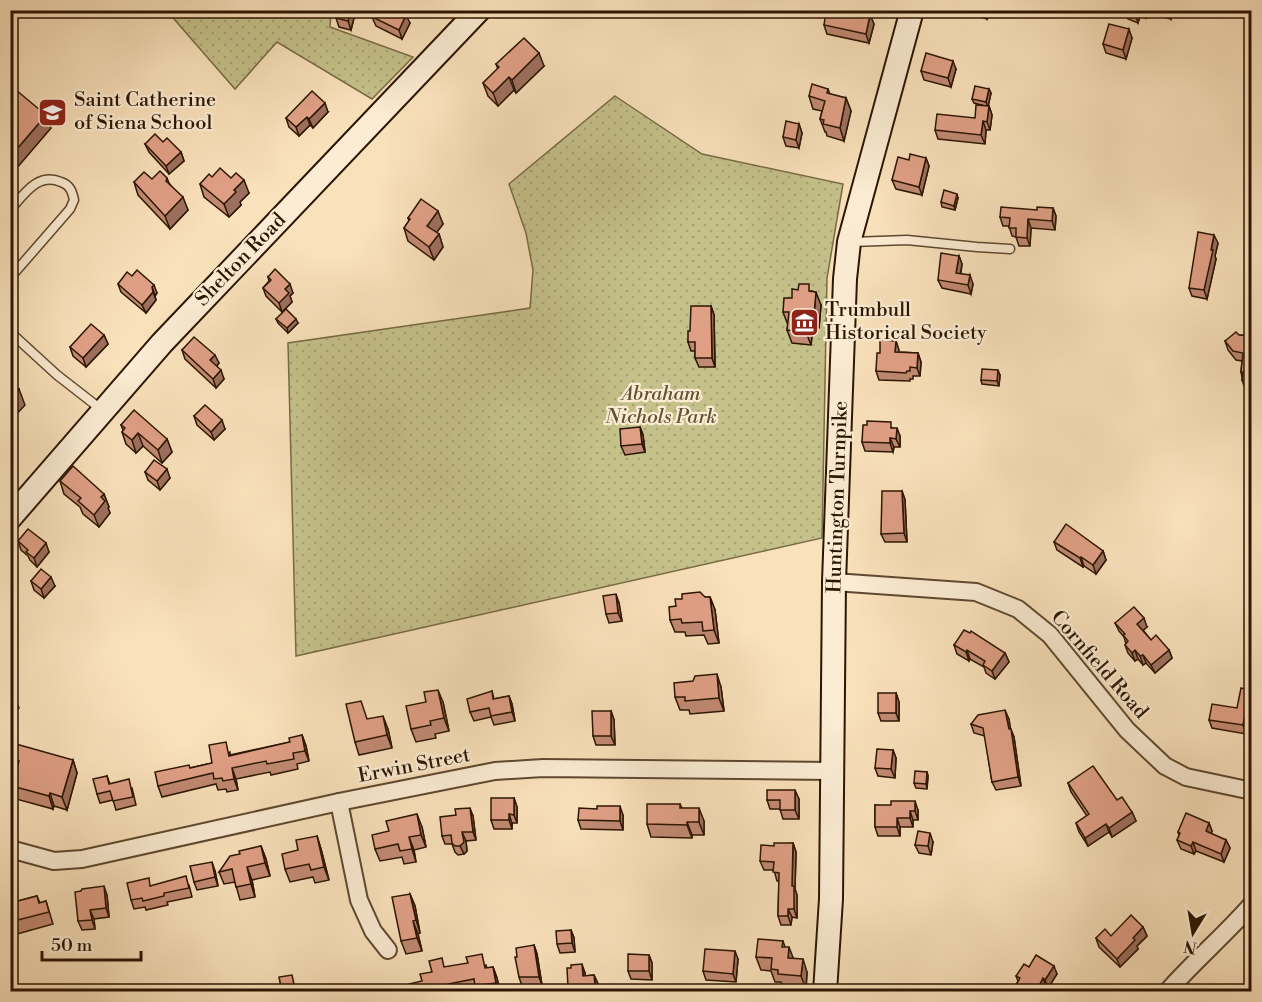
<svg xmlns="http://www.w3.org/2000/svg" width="1262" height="1002" font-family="'Libre Bodoni',serif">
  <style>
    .park { fill: url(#park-dots); stroke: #786b46; stroke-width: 1.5 }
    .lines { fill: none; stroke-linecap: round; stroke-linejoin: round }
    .lane-casing { stroke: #5f4830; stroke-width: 11 }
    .street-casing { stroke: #5f4830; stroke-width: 20 }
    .secondary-casing { stroke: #2c1502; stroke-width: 26 }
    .lane { stroke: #fbecd3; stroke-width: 8 }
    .street { stroke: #fbecd3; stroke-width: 16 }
    .secondary { stroke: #fbecd3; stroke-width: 22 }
    .wall { fill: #c18a73; stroke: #2c1502; stroke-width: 1.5 }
    .shaded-wall { fill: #9d705e; stroke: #2c1502; stroke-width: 1.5 }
    .building { fill: #e0a086; stroke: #2c1502; stroke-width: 1.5 }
    .labels { text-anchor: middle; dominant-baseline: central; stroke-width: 4.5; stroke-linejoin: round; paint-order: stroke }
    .poi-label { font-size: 20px; fill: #2c1502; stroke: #fbecd3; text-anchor: start }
    .street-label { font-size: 20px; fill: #2c1502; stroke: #fbecd3 }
    .park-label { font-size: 20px; font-style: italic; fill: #625132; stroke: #fbecd3 }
  </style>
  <defs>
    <pattern id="park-dots" width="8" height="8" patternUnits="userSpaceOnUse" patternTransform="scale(1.5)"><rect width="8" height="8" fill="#c5c18b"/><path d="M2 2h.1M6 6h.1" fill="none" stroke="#a9a576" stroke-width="1.8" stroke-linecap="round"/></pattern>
  </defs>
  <rect width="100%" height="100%" fill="#f9e1bb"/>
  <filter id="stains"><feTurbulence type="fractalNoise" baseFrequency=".00333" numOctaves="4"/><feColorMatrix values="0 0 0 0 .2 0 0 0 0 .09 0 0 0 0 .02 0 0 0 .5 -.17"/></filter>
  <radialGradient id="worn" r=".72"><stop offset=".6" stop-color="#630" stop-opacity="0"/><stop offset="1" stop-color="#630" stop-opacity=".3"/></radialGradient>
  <g class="park">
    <path d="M167,11H331L330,27L413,57L372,99L277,42L235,89Z"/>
    <path d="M615,96L702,154L843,184L827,278L822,538L296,656L288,343L530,308L533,270L526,233L509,184Z"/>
  </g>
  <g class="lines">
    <defs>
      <g id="lane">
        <path d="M10,210C24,194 38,172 61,182C70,185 72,191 74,200L70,209L10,278"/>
        <path d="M852,242L907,240L977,247L1010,249"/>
        <path d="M10,332L57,375L102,410"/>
      </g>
      <g id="street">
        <path d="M834,582L976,592L1018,609L1050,635L1127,730L1165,766L1186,777L1252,791"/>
        <path d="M339,802L359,900L373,931L388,950"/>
        <path d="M10,849L54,861L82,859L339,802L495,771L543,768L833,771"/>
        <path d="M1167,992C1194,961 1225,935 1252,904"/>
      </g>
      <g id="secondary">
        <path d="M10,518L162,343L479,10"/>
        <path d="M825,992L831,899L834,582L845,279L849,242L912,10"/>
      </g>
    </defs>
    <use href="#lane" class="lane-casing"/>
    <use href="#street" class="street-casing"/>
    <use href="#secondary" class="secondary-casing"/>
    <use href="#lane" class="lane"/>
    <use href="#street" class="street"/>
    <use href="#secondary" class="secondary"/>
  </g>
  <g class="wall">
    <path d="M356,10L351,30L339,27L336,18Z"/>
    <path d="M709,10H727L726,15Z"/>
    <path d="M970,10H990L987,19L972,14Z"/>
    <path d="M1173,10L1171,19L1148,13L1146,18L1140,16L1138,23L1128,19L1125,11Z"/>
    <path d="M842,15H870L874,24L869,43L827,34L824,25Z"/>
    <path d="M372,17L410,23L402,39L376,26Z"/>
    <path d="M1132,38L1126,59L1106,53L1103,44Z"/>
    <path d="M496,64L544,66L516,93L514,90L498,106L488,96L483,83L498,69Z"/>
    <path d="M956,69L951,87L924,80L921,71Z"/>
    <path d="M828,89L830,94L846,98L851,111L844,141L827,136L826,132H825L820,119L822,111L813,109L809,96Z"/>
    <path d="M989,89L991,93L988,106H989L992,115L990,130H986L985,144L938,139L935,130L975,118L985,106L974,103L972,99Z"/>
    <path d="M328,112L313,128L310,125L299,136L289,127L286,118Z"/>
    <path d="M799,124L802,133L799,148L786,146L783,137Z"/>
    <path d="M145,144L181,152L184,161L169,174L149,152Z"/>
    <path d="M1251,150V181L1248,179L1245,170L1250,160L1248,156Z"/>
    <path d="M926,158L929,166L922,195L896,189L892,180L909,160Z"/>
    <path d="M212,177L231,178L249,193L240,202L241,205L229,217L204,197L200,184Z"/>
    <path d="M167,178L169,183L188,210L170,229L138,195L134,182Z"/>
    <path d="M958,198L955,210L942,207L941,202Z"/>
    <path d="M1053,208L1056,216L1055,230L1031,228L1030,246H1019L1016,237L1012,236L1009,226H1003L1000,217Z"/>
    <path d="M408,218L443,224L436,233L439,234L443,247L434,260L408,241L404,228L409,221Z"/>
    <path d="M1218,243L1215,256L1216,259L1207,299L1192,296L1189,288Z"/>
    <path d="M959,256L962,264L961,273L973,284L971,294L942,288L938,280Z"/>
    <path d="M132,276L157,293L155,296L156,300L146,313L121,292L118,284Z"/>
    <path d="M268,277L293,293L290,296L292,302L282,312L266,296L263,288L269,281Z"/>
    <path d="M812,291L821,305L819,328L813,327L811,345L792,343L787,330L788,325L783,312L792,298Z"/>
    <path d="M711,306L714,315L715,367H699L695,358V351H691L688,342L690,331Z"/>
    <path d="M276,319L298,323L288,333L278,323Z"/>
    <path d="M104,335L108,344L86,367L73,356L70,347Z"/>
    <path d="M1239,335L1251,336V389L1245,388L1242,380V377L1241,372L1242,361L1236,360L1228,350L1225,341Z"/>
    <path d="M896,341L899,352L918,353L921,362L920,376H913V379H910V381L879,380L876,371L880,353Z"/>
    <path d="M182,350L219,363L217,366L224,379L216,388L185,359Z"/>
    <path d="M1000,375L999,386L982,384L981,380Z"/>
    <path d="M194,416L225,429L214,440L197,425Z"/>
    <path d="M121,425L167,439L172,452L162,463L143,446L136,453L126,444L122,432L123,430Z"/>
    <path d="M867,425L893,428L900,436V447H894L893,452L865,451L862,442Z"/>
    <path d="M640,427L643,435L645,452L625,455L621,446Z"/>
    <path d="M145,472L170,478L160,490L148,480Z"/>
    <path d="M60,481L104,494L109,507L108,508L110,513L99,527L83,514L80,507L64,494Z"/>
    <path d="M902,491L905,500L907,542H885L881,534Z"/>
    <path d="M18,541L49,552L37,567L30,560L28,556L21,550Z"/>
    <path d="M1054,542L1103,551L1106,560L1096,574L1084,566L1083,567L1057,550Z"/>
    <path d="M31,581L55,586L44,598L34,590Z"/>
    <path d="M705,597H710L715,610L719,643L708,644L704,635L686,636L685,632H675L670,620L676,606Z"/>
    <path d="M619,603L622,621L609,623L606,614Z"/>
    <path d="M1115,623L1147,627L1143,630L1151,640L1169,650L1172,658L1155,673L1146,663L1143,665L1138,659L1135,661L1128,653L1125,645L1126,644L1124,637L1119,631Z"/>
    <path d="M954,645L1005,653L1009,662L995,679L986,673L984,667L970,659L969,661L957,654Z"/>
    <path d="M721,687L724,711L690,714L689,710H680L675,697Z"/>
    <path d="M1251,690V729L1247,728L1246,734L1212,728L1209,720L1237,708Z"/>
    <path d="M492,691L494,699L509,696L512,704L515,721L494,725L491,717L474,721L470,712Z"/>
    <path d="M896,693L899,702V721H881L878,713Z"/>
    <path d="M426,702H443L449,731L435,734L436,738L416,742L411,729Z"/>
    <path d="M611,711L614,720L615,745H596L593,736Z"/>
    <path d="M368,719L388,729L392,748L359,755L355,742Z"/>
    <path d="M1009,719L1010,729L1014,737L1021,786L996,790L992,782L985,736L974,733L971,724Z"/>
    <path d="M302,735L306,746L309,761L297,764L298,769L271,775L270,772L236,779L238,790L227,792L226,789L218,790L216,784L162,797L158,786L190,768L212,763L230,752V755L290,742Z"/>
    <path d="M893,750L896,758L895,778L878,776L875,768Z"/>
    <path d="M12,759L73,760L77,773L67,810L54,806L53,809L16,799L12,786L16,770Z"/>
    <path d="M927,772L928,776L927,789L916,788L914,783Z"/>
    <path d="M107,776L110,784L132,788L136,805L116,810L113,800L100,803L97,794Z"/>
    <path d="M1068,783L1117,800L1132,812L1136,821L1112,837L1109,832L1088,846L1079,832L1076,823L1087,816L1071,792Z"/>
    <path d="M514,798L517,807V823H512V829H494L491,820Z"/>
    <path d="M799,799V819H783L780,809H770L767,800Z"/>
    <path d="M680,804L682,808L704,821V835H692V838L651,837L647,824Z"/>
    <path d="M875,805L918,810V820H913V827H900V836H878L875,827Z"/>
    <path d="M623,815V830L581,829L578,820Z"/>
    <path d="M473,816L476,840L466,841L467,851L464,854L458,855L455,852L452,844H445L442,836Z"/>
    <path d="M1209,823L1212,831L1211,834L1226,840L1230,848L1224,862L1196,851L1194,854L1181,849L1177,840L1179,836L1178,832Z"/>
    <path d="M422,827L426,847L414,850L416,862L404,864L402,857L380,861L375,849Z"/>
    <path d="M317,836L321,849L329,880L315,883L313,877L290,882L285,869L298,850Z"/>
    <path d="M933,842L931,855L919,853L915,845Z"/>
    <path d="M793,843L796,852L795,889L797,895V918L792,917L791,925H781L778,916L779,881H777L774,870H764L760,861L774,846Z"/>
    <path d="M261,846L266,859L270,876L252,880L255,897L240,900L235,882L224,884L219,872L240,854Z"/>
    <path d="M215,871L218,886L197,890L194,882Z"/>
    <path d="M189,885L192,897L167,902L168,905L146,910L145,907L134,909L131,900L151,886Z"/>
    <path d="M81,891L107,895L109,917L94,919L95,929L82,930L78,921Z"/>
    <path d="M410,894L415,906L420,933L418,934L422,951L406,954L401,941Z"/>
    <path d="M37,896L40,903L46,901L53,924L10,936V903Z"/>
    <path d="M1143,927L1147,936L1137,946L1138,949L1120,967L1099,947L1096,938L1111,936Z"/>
    <path d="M571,930L574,938L575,952L560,953L557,944Z"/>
    <path d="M783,941L785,947L793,958L807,972L806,989L783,987L781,982H775L771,971L761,970L756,957Z"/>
    <path d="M534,945L537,954L542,985L522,986L519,977L517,957Z"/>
    <path d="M649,955L652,963V980L631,979L628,971Z"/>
    <path d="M738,959L736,982L706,980L703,971Z"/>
    <path d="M486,965L487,968L493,967L497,978L500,992H477V990L468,992H411L432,972L445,967Z"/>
    <path d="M1029,967L1057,974L1048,988L1046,987L1044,992H1012L1018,981L1016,976Z"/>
    <path d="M585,973V976L594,975L598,984V992H570L568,987Z"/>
  </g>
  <g class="shaded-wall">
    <path d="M351,10H356L351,30L348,21Z"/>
    <path d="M990,10L987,19L984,11Z"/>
    <path d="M1136,10H1138L1140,16L1138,23L1135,14Z"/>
    <path d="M1143,10H1147L1148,13L1146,18Z"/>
    <path d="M1168,10L1173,11L1171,19Z"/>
    <path d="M406,15L410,23L402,39L399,30Z"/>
    <path d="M870,15L874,24L869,43L866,34Z"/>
    <path d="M1129,29L1132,38L1126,59L1123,50Z"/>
    <path d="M539,53L544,66L516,93L512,80Z"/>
    <path d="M953,61L956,69L951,87L948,78Z"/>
    <path d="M509,77L514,90L498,106L493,93Z"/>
    <path d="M989,89L991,93L988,107L986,102Z"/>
    <path d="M846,98L851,111L844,141L840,128Z"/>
    <path d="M325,103L328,112L313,128L309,119Z"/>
    <path d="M989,106L992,115L990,130L987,122Z"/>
    <path d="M46,115L51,128L10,176V157Z"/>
    <path d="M307,117L310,125L299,136L296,127Z"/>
    <path d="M983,121L986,130L985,144L981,135Z"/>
    <path d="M799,124L802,133L799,148L796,140Z"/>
    <path d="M181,152L184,161L169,174L166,166Z"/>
    <path d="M926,158L929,166L922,195L919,187Z"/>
    <path d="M244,180L249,193L240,202L241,205L229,217L224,204L234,190Z"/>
    <path d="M957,194L958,198L955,210L954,206Z"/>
    <path d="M183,197L188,210L170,229L165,216Z"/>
    <path d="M1053,208L1056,216L1055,230L1052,221Z"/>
    <path d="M438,211L443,224L432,239L427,226Z"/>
    <path d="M1028,219L1031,228L1030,246L1027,238Z"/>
    <path d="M439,234L443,247L434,260L429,247Z"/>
    <path d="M1214,235L1218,243L1215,256L1216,259L1207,299L1204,290Z"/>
    <path d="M959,256L962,264L959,281L956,273Z"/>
    <path d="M970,275L973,284L971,294L968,285Z"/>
    <path d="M290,284L293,293L290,296L292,302L282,312L279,303L285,289Z"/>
    <path d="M154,285L157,293L155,296L152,287Z"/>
    <path d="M153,292L156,300L146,313L142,305Z"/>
    <path d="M816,292L821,305L819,328L814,315Z"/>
    <path d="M711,306L714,315L715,367L712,358Z"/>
    <path d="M808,314L813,327L811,345L806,332Z"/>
    <path d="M296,319L298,323L288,333L287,328Z"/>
    <path d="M104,335L108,344L86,367L83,358Z"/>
    <path d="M896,341L899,350V360L895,352Z"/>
    <path d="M918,353L921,362L920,376L917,368Z"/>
    <path d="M215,355L219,363L214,369L210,360Z"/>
    <path d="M221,370L224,379L216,388L213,379Z"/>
    <path d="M998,370L1000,375L999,386L997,381Z"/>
    <path d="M19,389L25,405L10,421V399Z"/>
    <path d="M222,420L225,429L214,440L211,432Z"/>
    <path d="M640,427L643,435L645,452L642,444Z"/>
    <path d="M897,428L900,436V447L896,439Z"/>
    <path d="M138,433L143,446L136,453L132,440Z"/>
    <path d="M890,438L894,447L893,452L890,443Z"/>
    <path d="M167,439L172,452L162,463L158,450Z"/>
    <path d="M167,469L170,478L160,490L157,481Z"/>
    <path d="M902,491L905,500L907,542L904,533Z"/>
    <path d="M104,494L109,507L108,508L110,513L99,527L94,515L101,497Z"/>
    <path d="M46,543L49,552L37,567L34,558Z"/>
    <path d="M1103,551L1106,560L1096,574L1093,565Z"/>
    <path d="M1081,557L1084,566L1083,567L1080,558Z"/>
    <path d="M51,577L55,586L44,598L41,589Z"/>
    <path d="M616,594L619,603L622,621L618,613Z"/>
    <path d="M710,597L715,610L719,643L714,630Z"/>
    <path d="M1144,618L1147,627L1140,633L1137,624Z"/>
    <path d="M967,650L970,659L969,661L966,652Z"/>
    <path d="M1135,650L1138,659L1135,661L1132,653Z"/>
    <path d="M1169,650L1172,658L1155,673L1151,665Z"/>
    <path d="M1005,653L1009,662L995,679L992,671Z"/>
    <path d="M1143,655L1146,663L1143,665L1140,656Z"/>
    <path d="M717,674L721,687L724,711L719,698Z"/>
    <path d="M438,690L443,702L449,731L444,718Z"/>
    <path d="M896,693L899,702V721L896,713Z"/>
    <path d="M509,696L512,704L515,721L512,712Z"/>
    <path d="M15,700L19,708L10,719V706Z"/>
    <path d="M1005,710L1009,719L1012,738L1009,729Z"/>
    <path d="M611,711L614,720L615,745L611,736Z"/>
    <path d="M383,716L388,729L392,748L387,735Z"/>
    <path d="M1244,719L1247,728L1246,734L1243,725Z"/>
    <path d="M1011,729L1014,737L1021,786L1018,777Z"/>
    <path d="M302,735L306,746L309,761L305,751Z"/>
    <path d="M893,750L896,758L895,778L891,769Z"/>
    <path d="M73,760L77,773L67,810L62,797Z"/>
    <path d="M232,768L236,779L238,790L234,779Z"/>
    <path d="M927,772L928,776L927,789L926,784Z"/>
    <path d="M795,790L799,799V819L795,810Z"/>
    <path d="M50,793L54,806L53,809L49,796Z"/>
    <path d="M514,798L517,807V823L514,815Z"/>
    <path d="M915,801L918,810V820L915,811Z"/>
    <path d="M620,806L623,815V830L620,821Z"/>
    <path d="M470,808L473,816L476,840L473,832Z"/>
    <path d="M699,808L704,821V835L699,822Z"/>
    <path d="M910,811L913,820V827L910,818Z"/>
    <path d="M1132,812L1136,821L1112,837L1109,828Z"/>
    <path d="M417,814L422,827L426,847L421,835Z"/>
    <path d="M509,814L512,823V829L509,820Z"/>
    <path d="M897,818L900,827V836L897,827Z"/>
    <path d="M687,822L692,835V838L687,825Z"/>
    <path d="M1209,823L1212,831L1209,840L1206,831Z"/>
    <path d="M1106,824L1109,832L1088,846L1085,838Z"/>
    <path d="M462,832L466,841L467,851L464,854L460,846Z"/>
    <path d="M930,833L933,842L931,855L928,846Z"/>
    <path d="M317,836L321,849L329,880L324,867Z"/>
    <path d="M409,837L414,850L416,862L412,849Z"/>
    <path d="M1226,840L1230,848L1224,862L1221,854Z"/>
    <path d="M1193,842L1196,851L1194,854L1191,846Z"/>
    <path d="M793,843L796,852L795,889L797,895V918L794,909L792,886Z"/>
    <path d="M261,846L266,859L270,876L265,863Z"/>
    <path d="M212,862L215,871L218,886L215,877Z"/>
    <path d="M247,867L252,880L255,897L251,884Z"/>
    <path d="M104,886L107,895L109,917L106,908Z"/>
    <path d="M410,894L415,906L420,933L416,920Z"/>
    <path d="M788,909L792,917L791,925L788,916Z"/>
    <path d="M90,910L94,919L95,929L92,920Z"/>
    <path d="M413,921L418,934L422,951L417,938Z"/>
    <path d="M1143,927L1147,936L1137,946L1138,949L1120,967L1117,959L1133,938Z"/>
    <path d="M571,930L574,938L575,952L572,943Z"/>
    <path d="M534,945L537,954L542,985L539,977Z"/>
    <path d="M789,947L794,960L788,958Z"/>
    <path d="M735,951L738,959L736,982L733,974Z"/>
    <path d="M649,955L652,963V980L649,971Z"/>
    <path d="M803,959L807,972L806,989L801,976Z"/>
    <path d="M582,964L585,973L586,985L583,976Z"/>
    <path d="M1054,966L1057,974L1048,988L1045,980Z"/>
    <path d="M493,967L497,978L500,992L496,983Z"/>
    <path d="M594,975L598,984V992L595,985Z"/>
    <path d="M1043,978L1046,987L1044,992H1036Z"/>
  </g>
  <g class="building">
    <path d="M337,10H351L348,21L336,18Z"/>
    <path d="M376,10H398L406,15L399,30L372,17Z"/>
    <path d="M843,10H850L870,15L866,34L824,25L826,12L842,15Z"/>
    <path d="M1125,10H1136L1135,14Z"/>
    <path d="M1109,24L1129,29L1123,50L1103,44Z"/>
    <path d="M524,38L539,53L512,80L509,77L493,93L483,83L499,67L496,64Z"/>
    <path d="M926,53L953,61L948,78L921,71Z"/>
    <path d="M812,84L828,89L827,93L846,98L840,128L823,124L824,120L820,119L825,101L809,96Z"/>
    <path d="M10,85L46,115L10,157Z"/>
    <path d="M975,86L989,89L986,102L972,99Z"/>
    <path d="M312,91L325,103L309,119L307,117L296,127L286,118Z"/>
    <path d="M976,105L989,106L987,122L983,121L981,135L935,130L937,114L975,118Z"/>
    <path d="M786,121L799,124L796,140L783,137Z"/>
    <path d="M155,134L163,142L167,138L181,152L166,166L145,144Z"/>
    <path d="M1251,150V174L1245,170L1251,157L1248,156Z"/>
    <path d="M910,154L926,158L919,187L892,180L898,157L909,160Z"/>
    <path d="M220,168L231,178L236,173L244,180L234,190L236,192L224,204L200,184L209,174L212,177Z"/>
    <path d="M160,171L167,178L166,181L183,197L165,216L134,182L144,172L152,179Z"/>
    <path d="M944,190L957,194L954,206L941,202Z"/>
    <path d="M421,199L438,211L427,226L439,234L429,247L404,228L410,219L408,218Z"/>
    <path d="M1001,207L1037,210V207L1053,208L1052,221L1028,219L1027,238L1016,237V228H1009L1010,218L1000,217Z"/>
    <path d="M1198,232L1214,235L1211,250H1213L1204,290L1189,288Z"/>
    <path d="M941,253L959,256L956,273L970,275L968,285L938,280Z"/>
    <path d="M275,269L290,284L285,289L289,293L279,303L263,288L271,280L268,277Z"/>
    <path d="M137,270L154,285L152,287L153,292L142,305L118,284L127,272L132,276Z"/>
    <path d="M799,284H809V291L816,292L814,315L808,314L806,332L787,330L789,312H783L784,298H792V289L798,290Z"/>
    <path d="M691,306H711L712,358H695V342H688V331H690Z"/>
    <path d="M286,309L296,319L287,328L276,319Z"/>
    <path d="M91,324L104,335L83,358L70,347Z"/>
    <path d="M1236,332L1239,335L1251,336V381L1242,380L1243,372H1241L1243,353L1233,351L1225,341Z"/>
    <path d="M194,337L215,355L210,360L221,370L213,379L182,350Z"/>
    <path d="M880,340L896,341L895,352L918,353L917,368L910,367V371H907L906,373L876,371L877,353H880Z"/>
    <path d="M982,369L998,370L997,381L981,380Z"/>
    <path d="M10,382L19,389L10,399Z"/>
    <path d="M205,405L222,420L211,432L194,416Z"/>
    <path d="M134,410L167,439L158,450L138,433L132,440L122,432L125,428L121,425Z"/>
    <path d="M867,421L891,422V428H897L896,439L890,438V443L862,442L863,425H867Z"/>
    <path d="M640,427L642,444L621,446L620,429Z"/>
    <path d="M154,460L167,469L157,481L145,472Z"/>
    <path d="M73,466L104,494L101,497L105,501L94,515L78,501L81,498L60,481Z"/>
    <path d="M882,491H902L904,533L881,534Z"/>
    <path d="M1066,524L1103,551L1093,565L1081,557L1080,558L1054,542Z"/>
    <path d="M28,529L46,543L34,558L26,552L28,550L18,541Z"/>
    <path d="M41,569L51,577L41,589L31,581Z"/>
    <path d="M700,592L705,597H710L714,630L703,631L702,622L682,623L681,619L670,620L669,607L676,606L675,599H682V594Z"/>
    <path d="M616,594L618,613L606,614L603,596Z"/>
    <path d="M1134,607L1144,618L1137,624L1151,640L1156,635L1169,650L1151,665L1143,655L1140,656L1135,650L1132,653L1125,645L1128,641L1123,635L1125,634L1115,623Z"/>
    <path d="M964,630L970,633L971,631L1005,653L992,671L983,665L985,661L967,650L966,652L954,645Z"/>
    <path d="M717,674L719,698L685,701V697H675L674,683L693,681L695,676Z"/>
    <path d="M1241,688L1251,690V721L1244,719L1243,725L1209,720L1212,704L1237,708Z"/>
    <path d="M438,690L444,718L430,721L431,725L411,729L406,706L426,702L424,692Z"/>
    <path d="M492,691L493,699L509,696L512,712L491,716L489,708L470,712L467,699Z"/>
    <rect x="878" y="693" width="18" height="20"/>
    <path d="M10,696L15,700L10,706Z"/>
    <path d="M361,701L367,719L383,716L387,735L355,742L346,704Z"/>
    <path d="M1005,710L1009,729H1011L1018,777L992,782L983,728L971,724L978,715Z"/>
    <path d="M592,711H611V736H593Z"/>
    <path d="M302,735L305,751L293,753L294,759L267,764L266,761L232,768L234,779L223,781L222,778L214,779L213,773L158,786L155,772L189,765L190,768L212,763L209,745L226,742L229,756L290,742L289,738Z"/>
    <path d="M16,744L73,760L62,797L50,793L49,796L12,786L19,761L12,759Z"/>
    <path d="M877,749L893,750L891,769L875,768Z"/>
    <path d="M1093,766L1117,800L1122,797L1132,812L1109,828L1106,824L1085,838L1076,823L1089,814L1068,783Z"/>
    <path d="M915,771L927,772L926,784L914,783Z"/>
    <path d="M107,776L109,784L129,779L133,797L113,801L110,791L97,794L93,779Z"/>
    <path d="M767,790H795V810H780V800H767Z"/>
    <path d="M491,798H514V815L509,814V820H491Z"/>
    <path d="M891,801H915V811H910V818H897V827H875V805H891Z"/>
    <path d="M647,804H680V808H699V822H687V825L647,824Z"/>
    <path d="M597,806H620V821L578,820L579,808L597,809Z"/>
    <path d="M470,808L473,832H462L464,842L460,846H455L452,843L451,835L442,836L440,817L456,815L455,809Z"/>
    <path d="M1186,813L1209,823L1206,831L1226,840L1221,854L1193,842L1191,846L1177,840L1180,833L1178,832Z"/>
    <path d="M417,814L421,835L409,837L412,849L400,851L398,844L375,849L372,835L389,831L386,821Z"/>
    <path d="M918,831L930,833L928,846L915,845Z"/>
    <path d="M317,836L324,867L311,870L309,864L285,869L282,854L298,850L296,840Z"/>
    <path d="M774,843H793L792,886H794V909H788V916H778L779,873L773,872L774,862L760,861L761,845L774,846Z"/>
    <path d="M261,846L265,863L247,867L251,884L236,887L232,869L219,872L230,856L240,854L239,851Z"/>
    <path d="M212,862L215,877L194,882L190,866Z"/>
    <path d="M186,876L189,888L164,893V896L143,901L142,898L131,900L127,883L149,878L150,886Z"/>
    <path d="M104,886L106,908L90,910L92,920L78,921L75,892L81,891L82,889Z"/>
    <path d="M410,894L416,920L413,921L417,938L401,941L392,897Z"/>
    <path d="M37,896L39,903L46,901L49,912L10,922V903Z"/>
    <path d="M1131,915L1143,927L1133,938L1135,940L1117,959L1096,938L1105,929L1111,936Z"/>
    <path d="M571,930L572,943L557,944L556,931Z"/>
    <path d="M758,939L783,941L782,947H789L788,958L803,959L801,976L778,974V970L771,969L772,958L756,957Z"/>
    <path d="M534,945L539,977H519L515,957H517L516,948Z"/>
    <path d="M705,949L735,951L733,974L703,971Z"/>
    <path d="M482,954L485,968L493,967L496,983L475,986L474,979L448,984L450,992H411L409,984L422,981L420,974L432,972L429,961L442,958L444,967L468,963L466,957Z"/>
    <path d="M628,954L649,955V971H628Z"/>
    <path d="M1036,955L1054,966L1045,980L1043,978L1036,992H1012L1020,978L1016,976L1024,964L1029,967Z"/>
    <path d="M582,964L583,976L594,975L595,985L568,987L567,968H571V965Z"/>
    <path d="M292,975L295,989L282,992L279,977Z"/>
    <path d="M339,987L340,992H326V990Z"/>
  </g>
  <defs>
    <symbol id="school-square" viewBox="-11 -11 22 22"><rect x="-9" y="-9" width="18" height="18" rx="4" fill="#8f2418" stroke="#fbecd3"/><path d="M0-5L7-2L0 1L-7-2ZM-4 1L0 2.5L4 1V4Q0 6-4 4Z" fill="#fff"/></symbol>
    <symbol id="museum-square" viewBox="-11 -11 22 22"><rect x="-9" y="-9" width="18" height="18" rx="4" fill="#8f2418" stroke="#fbecd3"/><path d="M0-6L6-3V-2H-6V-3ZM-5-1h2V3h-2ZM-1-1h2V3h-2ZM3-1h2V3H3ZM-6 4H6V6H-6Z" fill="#fff"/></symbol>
  </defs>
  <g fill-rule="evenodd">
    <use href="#school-square" x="36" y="96" width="33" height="33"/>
    <use href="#museum-square" x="788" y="306" width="33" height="33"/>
  </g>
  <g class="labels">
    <g class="poi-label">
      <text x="74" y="100">Saint Catherine<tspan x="74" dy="23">of Siena School</tspan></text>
      <text x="825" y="310">Trumbull<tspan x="825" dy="23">Historical Society</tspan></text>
    </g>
    <g class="street-label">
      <text transform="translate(241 260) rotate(-46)">Shelton Road</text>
      <text transform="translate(838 497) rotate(-88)">Huntington Turnpike</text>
      <text transform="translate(1099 665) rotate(49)">Cornfield Road</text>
      <text transform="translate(414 766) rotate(-11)">Erwin Street</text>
    </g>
    <g class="park-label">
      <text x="661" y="394">Abraham<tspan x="661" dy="23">Nichols Park</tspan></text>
    </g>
  </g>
  <rect width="1262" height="1002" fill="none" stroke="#f9e1bb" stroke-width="36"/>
  <rect x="12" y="12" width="1238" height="978" fill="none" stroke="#2c1502" stroke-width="3"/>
  <rect x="18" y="18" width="1226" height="966" fill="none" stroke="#2c1502" stroke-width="1.5"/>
  <g transform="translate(1193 933) rotate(191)" stroke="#fbecd3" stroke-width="4.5" paint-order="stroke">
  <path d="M0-4.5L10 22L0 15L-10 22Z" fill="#2c1502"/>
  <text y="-9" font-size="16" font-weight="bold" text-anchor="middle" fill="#2c1502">N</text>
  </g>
  <path d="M42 951v9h99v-9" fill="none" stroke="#2c1502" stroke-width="3"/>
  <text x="51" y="951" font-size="18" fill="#2c1502" stroke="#fbecd3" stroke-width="4.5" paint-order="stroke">50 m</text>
  <rect width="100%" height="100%" filter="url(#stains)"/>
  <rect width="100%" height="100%" fill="url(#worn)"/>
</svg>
